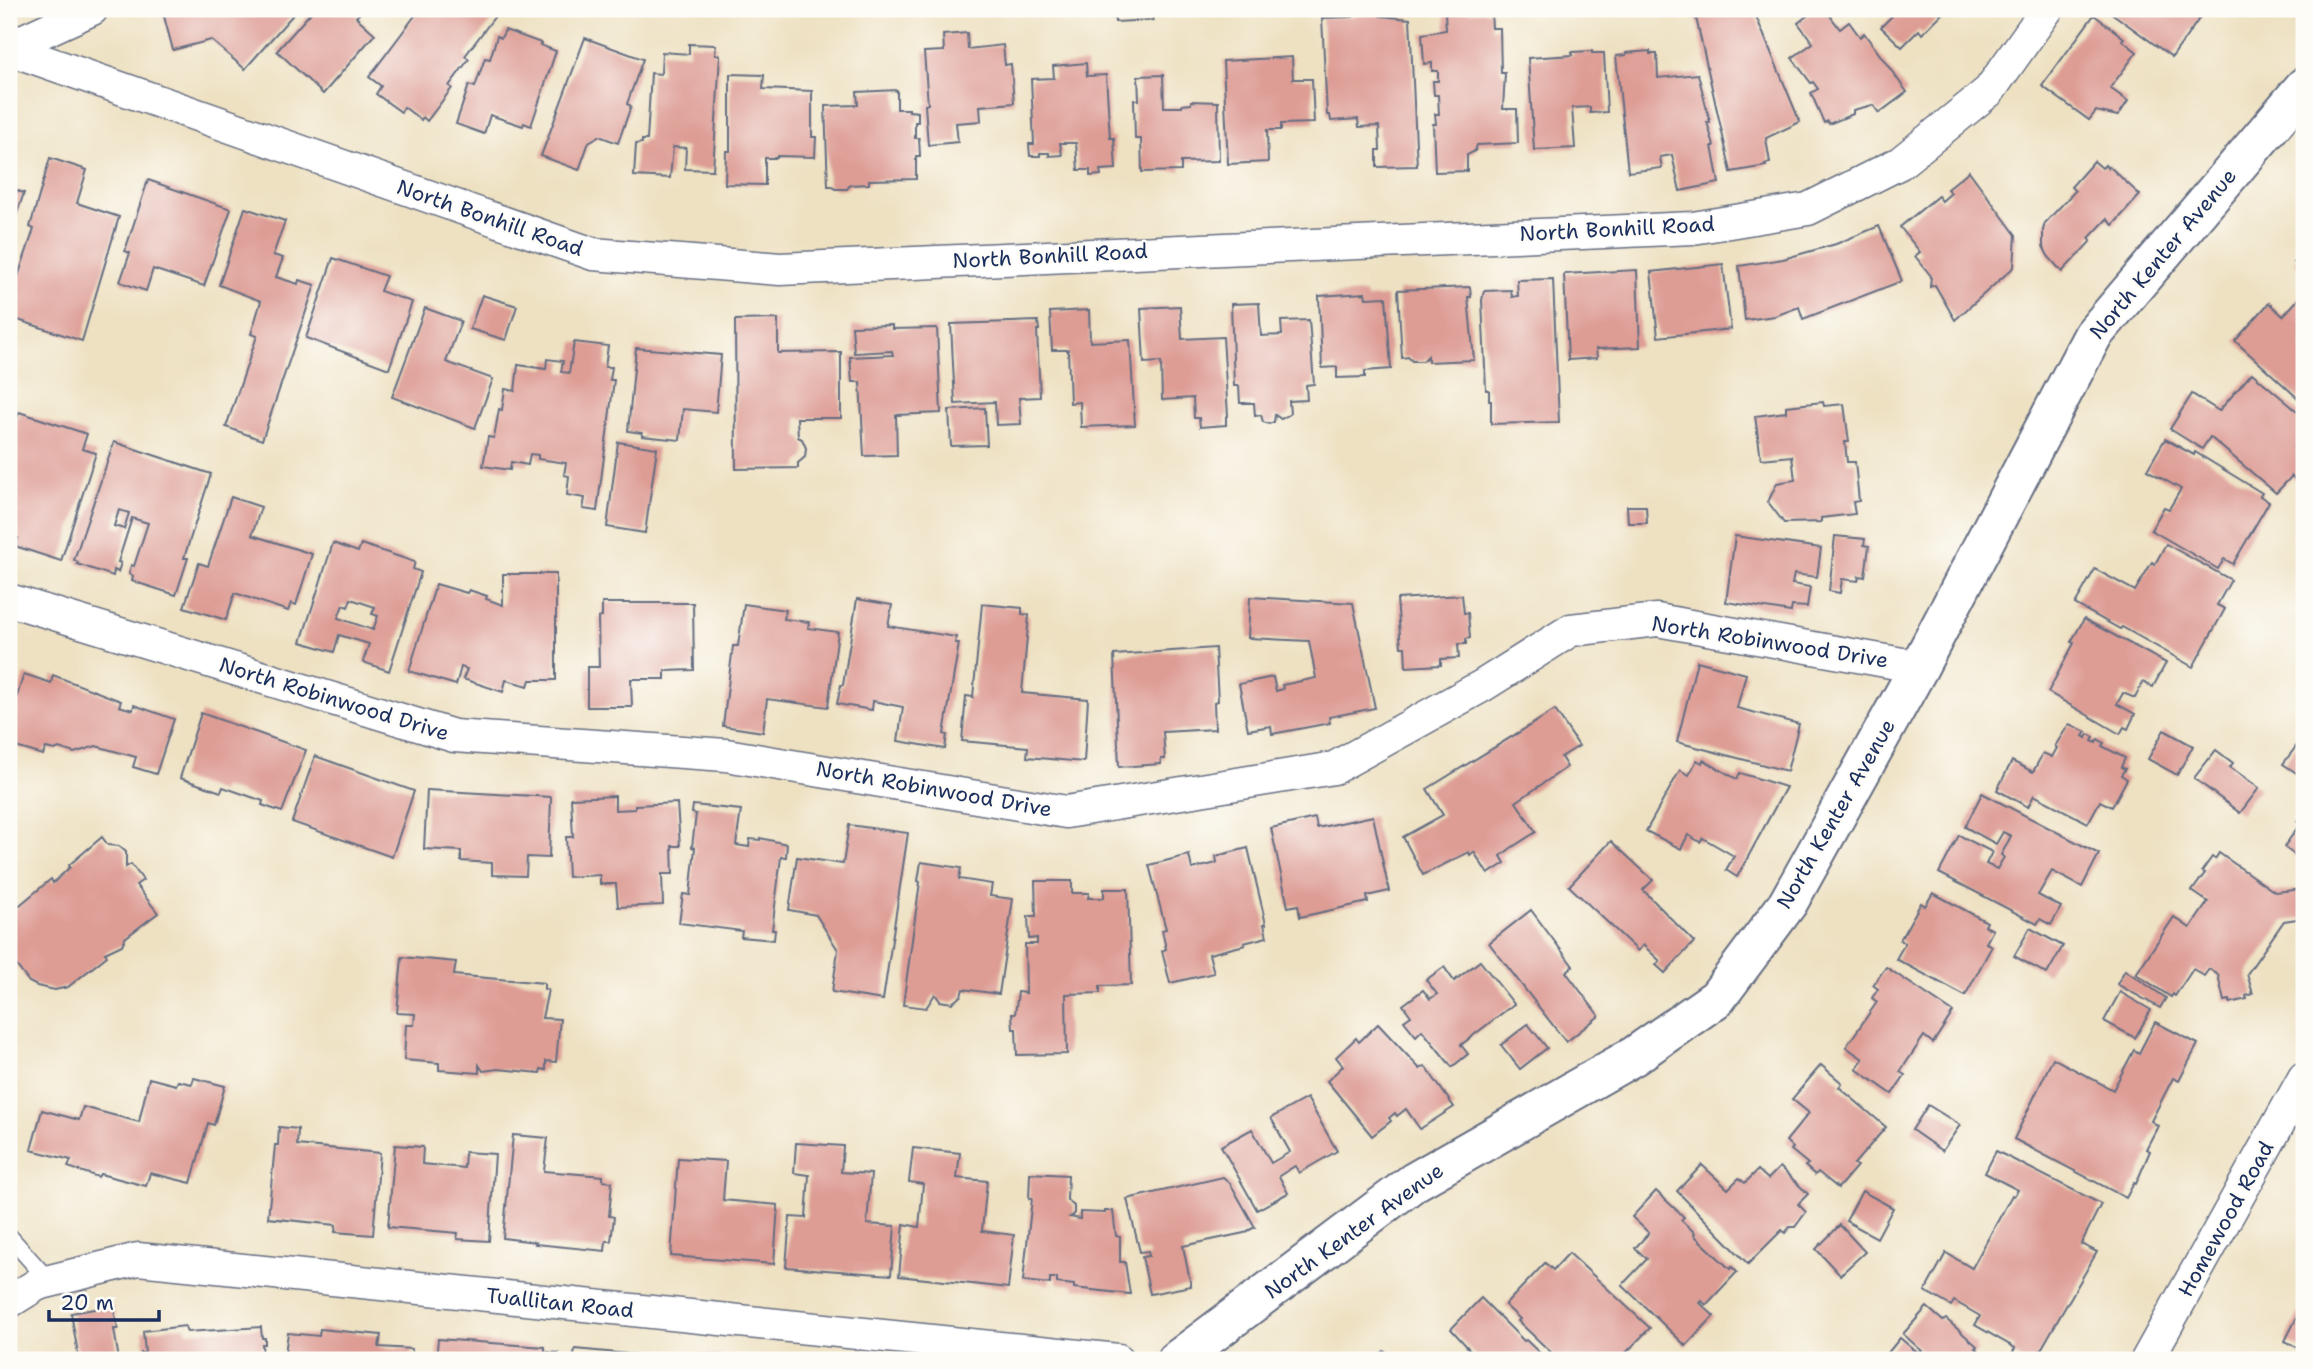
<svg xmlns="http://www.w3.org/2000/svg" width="2313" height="1369" font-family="'Shantell Sans',sans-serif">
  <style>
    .building { fill: #dd9c94; fill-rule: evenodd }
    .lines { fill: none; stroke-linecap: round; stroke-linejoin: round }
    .lane-casing { stroke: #656d81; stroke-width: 19 }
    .street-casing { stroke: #656d81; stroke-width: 35 }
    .secondary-casing { stroke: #656d81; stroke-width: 42 }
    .lane { stroke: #fff; stroke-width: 16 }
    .street { stroke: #fff; stroke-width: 32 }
    .secondary { stroke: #fff; stroke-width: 38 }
    .labels { text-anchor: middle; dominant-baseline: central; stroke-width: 5; stroke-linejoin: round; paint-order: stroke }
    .street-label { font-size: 21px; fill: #1b2f5e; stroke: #fdfcf7 }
  </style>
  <rect width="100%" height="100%" fill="#fdfcf7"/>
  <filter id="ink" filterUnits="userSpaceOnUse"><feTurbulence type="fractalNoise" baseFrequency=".0143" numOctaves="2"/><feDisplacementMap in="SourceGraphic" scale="14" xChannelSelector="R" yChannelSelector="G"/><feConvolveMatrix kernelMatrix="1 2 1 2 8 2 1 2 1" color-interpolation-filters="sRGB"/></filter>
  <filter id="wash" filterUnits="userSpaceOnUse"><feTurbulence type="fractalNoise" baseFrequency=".00686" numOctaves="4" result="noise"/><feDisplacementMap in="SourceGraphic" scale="28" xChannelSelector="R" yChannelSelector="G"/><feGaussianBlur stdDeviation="1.57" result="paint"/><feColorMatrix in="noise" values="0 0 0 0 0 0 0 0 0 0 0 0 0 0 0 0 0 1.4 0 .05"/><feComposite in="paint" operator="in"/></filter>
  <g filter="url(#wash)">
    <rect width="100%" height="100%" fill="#eee1c2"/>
    <g id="blocks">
      <g class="building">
        <path d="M162,9H202L203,11L206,9H298L245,69L211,40L173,50Z"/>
        <path d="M314,9H355L360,13L356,17L375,34L323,94L277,51Z"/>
        <path d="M420,9H493L498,12L465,56L469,59L449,86L452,88L427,121L423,117L421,120L404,107L401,112L376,94L381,86L369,77Z"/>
        <path d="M1114,9H1153V20L1115,22Z"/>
        <path d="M1694,9H1753L1800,122L1766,138L1770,163L1765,164L1766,166L1731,172Z"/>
        <path d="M1816,9H1825L1840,29L1849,22L1860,37L1864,33L1907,92L1879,113L1873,105L1853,110V114L1829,124L1828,121L1824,123L1811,93L1818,89L1813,82L1811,83L1792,58L1813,43L1798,23Z"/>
        <path d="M1884,9H1942L1939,12L1942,14L1922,34L1919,30L1902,47L1881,27L1892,16Z"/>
        <path d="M2106,9H2206L2172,57Z"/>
        <path d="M1367,10L1381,16L1410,19L1417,166L1377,167V150H1380L1379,126L1359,127L1358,119L1331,121L1330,115H1327L1322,18L1352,17Z"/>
        <path d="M1491,11L1492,28H1500L1501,73H1505L1503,109H1517L1518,143L1477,145L1475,151L1467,155V171L1435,172L1433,124H1436L1435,114H1439L1438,95H1434L1433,81H1438V71H1432V63L1424,64L1422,34L1446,30L1445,13Z"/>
        <path d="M2094,15L2124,38L2122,40L2137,52L2110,88L2128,101L2118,116L2096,111L2089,120L2042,86Z"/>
        <path d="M505,30L541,43L540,45L556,51L531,126L524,123L523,126L490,115L484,134L456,124L469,85L475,87L485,58L490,59L497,36L501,38Z"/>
        <path d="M967,33L968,49L1003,45L1005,65L1011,64L1014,103L980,106L981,121L956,123L958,142L928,145L925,105L928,104L924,52L944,51L943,35Z"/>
        <path d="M585,38L643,59L627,104L631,106L618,143L599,136L589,142L579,170L541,156Z"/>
        <path d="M689,44L716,45L715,55H720L713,170L685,169L686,148L673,147L670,178L634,176L636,144L642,143V140H647L651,73L661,74L662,52L689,54Z"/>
        <path d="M1592,51V53H1604L1607,112L1590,113V107L1572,108L1575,148L1534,150L1528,58L1573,55L1572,52Z"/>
        <path d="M1650,51V54H1657L1658,78L1698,74L1710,122H1707L1714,146H1712L1719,183L1680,191L1672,155L1660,157L1662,168L1628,172L1616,56L1626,55V53Z"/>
        <path d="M1292,57L1293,79H1312L1314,123L1281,124V130H1267L1268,162L1228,164L1223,61Z"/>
        <path d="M1086,63L1087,76L1106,75L1110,138H1114L1116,169L1100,170L1101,175L1090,176V170H1078L1076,143H1060L1062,155L1049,156V153H1040V156H1030L1029,144H1034L1031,79L1054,78L1053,66Z"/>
        <path d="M730,74L764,75L763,89L812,91V137H816L815,157L777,156V158H765V185L725,184L726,151H730Z"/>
        <path d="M1163,75L1164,107H1182V105L1191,104V101L1218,102L1219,161L1181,162V171L1142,172L1141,139H1135L1134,100H1139L1138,76Z"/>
        <path d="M897,90V109H909V111L918,112V122H915V138H919L920,156H916V179L869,180V184L850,185L847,189H835L832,186H828L825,106L858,105L857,92Z"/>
        <path d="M50,158L87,170L77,203L119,217L82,341L9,317V303L34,229L30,227Z"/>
        <path d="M2094,161L2102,168L2105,165L2108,168L2109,166L2140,195L2113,225L2107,219L2089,238L2091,241L2062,272L2048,256L2043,246V230L2045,223L2075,191L2071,187Z"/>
        <path d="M1969,171L2016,235L2014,267L1955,320L1935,285L1930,287L1931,276L1915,256L1920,252L1900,227L1938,196L1942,201L1951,193L1947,189Z"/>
        <path d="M148,180L231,209L204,286L153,269L146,291L120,282L130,253L125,251Z"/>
        <path d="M9,188L24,193L9,236Z"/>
        <path d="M245,208L285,221L273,255L283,258L276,277L298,284L299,280L315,285L262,440L226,427L257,336L251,334L261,301L219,285Z"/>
        <path d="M1879,226L1902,281L1803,319L1799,307L1775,316L1745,320L1739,266L1783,259L1836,244Z"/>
        <path d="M2304,250V271L2294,262Z"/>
        <path d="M333,258L386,276L380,291L412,302L389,369L306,338Z"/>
        <path d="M1723,264L1731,329L1658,337L1651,272Z"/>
        <path d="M1637,270L1640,347L1596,349L1597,358L1568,360L1564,274Z"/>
        <path d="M1553,279L1559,422L1491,424V401H1489V390H1486L1482,300L1484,291L1511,290L1512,297L1518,296L1517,280Z"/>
        <path d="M1470,287L1471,297H1468L1474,360L1428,362V356L1423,361H1412L1408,357L1402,358L1398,290Z"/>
        <path d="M1365,293L1366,298L1386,297L1391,369L1365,371V377L1337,378V367L1322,368L1319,296Z"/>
        <path d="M2303,294L2304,395L2300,400L2235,341L2269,303L2283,316Z"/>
        <path d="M482,295L517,306L506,340L470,329Z"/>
        <path d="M1259,303L1261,336L1282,335L1281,321L1309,320L1314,384L1306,385L1307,400L1289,401L1290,414L1281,419L1275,415L1274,422L1269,424L1263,422L1261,415L1255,416L1254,403H1240L1239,386H1234L1231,304Z"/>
        <path d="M1180,306L1182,339L1223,337L1228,416L1226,417V425L1200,427L1199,418H1194L1193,398L1162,400L1161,362L1144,363L1141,308Z"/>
        <path d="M425,308L461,321L446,362L493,379L475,428L392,397Z"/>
        <path d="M1089,310L1090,342L1130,340L1135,425L1081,427L1080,402L1070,403L1068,350H1052L1050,312Z"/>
        <path d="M778,319V353L841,352V418H797L798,437L802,439L806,448L805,457L798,463V468L736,469L735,320Z"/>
        <path d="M1038,321L1039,330H1037L1040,397L1019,398L1021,424L996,425L995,402L955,404L951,324Z"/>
        <path d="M892,325V329L937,328L941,413L896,415L897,455L864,456L860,382H852L850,357L893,355L892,351L854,353L852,326Z"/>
        <path d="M574,342L608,346L605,367H612L610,380H614L597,511L583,509L585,498L567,495L569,476L564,475L566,463L538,459V455L530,454L528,465L511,462L510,470L483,466L488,437L494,438L499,409L502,410L505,389L515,391L518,365L546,369L547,359L563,361L561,372L569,373Z"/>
        <path d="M636,348L721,355L716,412L683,409L680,440L642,436V433L628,431Z"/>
        <path d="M2252,373L2304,417V472L2297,481L2292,476L2276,493L2210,437L2202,449L2170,429L2192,394L2219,411Z"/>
        <path d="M1823,402L1824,406L1844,404L1849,442H1845L1847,462H1855L1859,501L1853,502L1855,514L1821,518V522L1784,523L1768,502L1777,483L1795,480L1792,456L1761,459L1755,416L1786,412V406Z"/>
        <path d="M985,408L987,445L951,446L949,410Z"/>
        <path d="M19,412L87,434L82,449L96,453L61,561L15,546L18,538L9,535V422L15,424Z"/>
        <path d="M2165,439L2194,455L2195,452L2262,493L2260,496L2269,502L2233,564L2224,559L2218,569L2151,530L2164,507L2169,509L2181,489L2147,470Z"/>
        <path d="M114,442L211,474L184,558H188L176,595L132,581L133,576L129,574L131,565L134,566L148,523L132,518L118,562L121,563L118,572L114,570L113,576L77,564L78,562L74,560ZM119,510L129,513L124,529L114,526Z"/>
        <path d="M618,442L657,448L645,533L607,527Z"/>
        <path d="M231,497L261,507L252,535L312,554L296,605L291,603L288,611L235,593L226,620L184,607L199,563L208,566Z"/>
        <path d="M1627,506H1646L1647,523H1628Z"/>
        <path d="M1735,536L1821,548L1817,577L1794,574L1792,584L1810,587L1807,607L1792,606L1791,612L1726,602Z"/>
        <path d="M1835,536L1865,539L1864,545L1869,546L1865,577L1859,576L1858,581L1842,579L1840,593L1829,591Z"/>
        <path d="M333,543L358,552L361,544L415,562L413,569L421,572L389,671L363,662L369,644L339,635L334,652L301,642ZM351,599L375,607L372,614L378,616L373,630L338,618L343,605L348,607Z"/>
        <path d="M2166,544L2231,580L2217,605L2225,609L2193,667L2122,627L2120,629L2075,604L2095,569L2135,591L2152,562L2155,564Z"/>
        <path d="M503,574H556V680H530L528,686L506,680L503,692L463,679L467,669L461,667L456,685L409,671L436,584L467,593L469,590L487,596L486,599L503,605Z"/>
        <path d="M1462,595L1464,613H1468L1470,638L1466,639V644H1458L1459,658L1441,659V665L1406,667L1405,647H1401L1397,599Z"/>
        <path d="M1250,597L1353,603L1375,708L1329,717L1330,723L1272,734L1271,726L1248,730L1239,684L1273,677L1276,691L1283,689L1282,685L1316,678L1309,641L1248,638Z"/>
        <path d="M857,599L892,605L888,626L956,637L955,643H959L944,734L947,735L945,749L898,741L903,707L873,701L872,710L837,704L841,685H843Z"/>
        <path d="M602,603H693L694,670L665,671V679H631L632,707H587V667H599L598,618L602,617Z"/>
        <path d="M744,604L786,610L784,619L809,622L808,628L838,632L828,707L767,699L763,732L723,726L733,646H738Z"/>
        <path d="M982,604L1022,608V614L1029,615L1022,693L1088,699L1084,762L1027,757L1028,747L962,741L966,696L973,697Z"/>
        <path d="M2084,619L2166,663L2153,687L2143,682L2135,698L2123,693L2117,704L2135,714L2128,729L2124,727L2120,734L2048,692L2074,643L2071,642Z"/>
        <path d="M1215,648L1218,701L1214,702L1215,729L1163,732L1165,759H1161V764L1119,767L1114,655Z"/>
        <path d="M1697,661L1746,674L1737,708L1799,724L1787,771L1677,742Z"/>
        <path d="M24,674L51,683L53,675L121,701L119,706L133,710L134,705L174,719L156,774L133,767L136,757L96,746L74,753L59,748L55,750L46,748L43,755L9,745V721Z"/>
        <path d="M1555,710L1579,746L1561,757L1567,767L1516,802L1536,832L1511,848L1501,856L1505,863L1488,874L1474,852L1470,855L1469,852L1423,875L1403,837L1443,815L1427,789Z"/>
        <path d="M201,713L306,750L282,812L262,805L263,801L223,787L221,792L180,778Z"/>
        <path d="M2069,724L2086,732L2083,736L2086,738L2088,734L2094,737L2092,741L2096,743L2098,739L2104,743L2102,746L2125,758L2121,767L2125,769L2121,775L2127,779L2112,807L2100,801L2088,823L2034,795L2028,807L1997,790L2012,761L2033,772L2043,753L2052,757L2057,748L2055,746Z"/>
        <path d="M2164,730L2193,746L2177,775L2148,759Z"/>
        <path d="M2304,736V778L2283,764Z"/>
        <path d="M2216,750L2233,763L2230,767L2259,788L2240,813L2194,778Z"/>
        <path d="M315,756L414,791L392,857L292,822Z"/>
        <path d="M1697,760L1702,763L1703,760L1737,779L1740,773L1786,787L1737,877L1726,870L1734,856L1703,838L1700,842L1688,835L1681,849L1646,831L1680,770L1689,775Z"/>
        <path d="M427,790L551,797L549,858L527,857L526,876L492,875V863L461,861V851L424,849Z"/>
        <path d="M1982,793L2099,854L2082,887L2052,871L2038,895L2061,907L2051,925L2040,919L2037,924L1939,873L1959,835L1992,852L1986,864L1997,869L2004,857L2001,855L2011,836L2003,832L1996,844L1965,827Z"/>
        <path d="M615,796V810L635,809V805L677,803L680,846H672L673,874H662L663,905L618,907L616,884H600V875L568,877L566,837H573L571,798Z"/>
        <path d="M693,805L741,810L736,845L749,847L750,839L760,840V838L787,844L786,857H781L772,930H775L774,940L741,937L742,931L679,923L683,894L690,895L695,848L692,847L696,814L692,813Z"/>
        <path d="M2304,810V862L2284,847L2300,824L2297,821Z"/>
        <path d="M1373,816L1389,891L1367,896L1368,902L1300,917L1298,905L1288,907L1271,828L1315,818L1317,828Z"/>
        <path d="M849,825L908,833L883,1000L832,992L838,950L816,915L789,910L797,857L843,864Z"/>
        <path d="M102,837L108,845L119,846L126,852V867L131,864L143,880L136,885L158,913L125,938L122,945L105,953L107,956L68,987L55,990L37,986L29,982L13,961L11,963L9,961V914L51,879L53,883L70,867L69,865Z"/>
        <path d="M1611,841L1653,880L1643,890L1694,942L1665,973L1656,965L1660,961L1643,945L1638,951L1569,886Z"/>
        <path d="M1248,848L1266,924H1264L1267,937L1244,943L1245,945L1209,954L1214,973L1170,983L1162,951L1166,949L1162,930L1166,929L1149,865L1189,855L1192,869L1217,863L1216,856Z"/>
        <path d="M2219,853L2275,892L2303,889L2304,918L2284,921L2247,974L2253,994L2246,996L2247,999L2230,1003V1000L2224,1001L2218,975L2209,969L2204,976L2193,969L2175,996L2173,994L2171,997L2136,974L2174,917L2190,928L2208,902L2192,891L2205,873L2202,871L2212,857L2215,859Z"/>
        <path d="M921,862L961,868L959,879L992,884L990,896L1013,899L999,994L963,989L961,996L952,1003L940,1001L935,994L926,1008L903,1005L920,882L918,881Z"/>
        <path d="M1035,881H1072V893H1089L1088,898H1104V889H1128L1131,985L1100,986V993L1066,994L1067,1054L1017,1055L1016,1029H1013L1012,1014H1015L1018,992L1026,993L1025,944H1037V938L1029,939L1028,916H1036Z"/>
        <path d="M1933,893L1987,922L1985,926L1993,930L1986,943L1992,946L1965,996L1896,959L1905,943L1900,940L1921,903L1925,906Z"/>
        <path d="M1531,910L1573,966L1566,972L1599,1016L1566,1042L1489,943Z"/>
        <path d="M2030,928L2063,946L2047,974L2014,956Z"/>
        <path d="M402,957L456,962L454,975L544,983V989L548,990L542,1018L560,1019L556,1062L546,1061V1070L541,1069L540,1073L498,1069L483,1071L479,1065V1073L439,1070V1063L404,1060L406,1025H414L415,1014L397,1013Z"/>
        <path d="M1480,961L1514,1004L1461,1045L1468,1054L1452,1067L1422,1030L1416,1036L1404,1021L1411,1016L1403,1005L1423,990L1430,999L1437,994L1426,980L1444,967L1454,981Z"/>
        <path d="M1886,967L1953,1012L1933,1043L1924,1036L1900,1072L1905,1075L1892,1094L1856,1069L1863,1059L1846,1047L1877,1002L1872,998L1878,989L1873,985Z"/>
        <path d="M2125,970L2166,998L2160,1008L2117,984Z"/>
        <path d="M2120,992L2151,1010L2135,1038L2104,1021Z"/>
        <path d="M2155,1022L2198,1044L2179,1081L2173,1078L2151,1121L2158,1126L2146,1149L2150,1151L2136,1184L2134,1183L2126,1198L2014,1139L2053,1058L2113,1090L2134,1050L2139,1053Z"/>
        <path d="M1378,1024L1420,1069L1425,1066L1454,1107L1420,1129L1406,1109L1397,1116L1395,1113L1389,1118L1391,1121L1372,1136L1327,1081L1343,1066L1336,1057L1356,1038L1359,1042Z"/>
        <path d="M1528,1024L1547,1048L1520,1069L1501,1045Z"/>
        <path d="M1821,1065L1842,1083L1839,1087L1886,1127L1854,1164L1857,1166L1838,1188L1818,1172L1815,1175L1805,1166L1808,1164L1791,1150L1793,1148L1786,1141L1809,1113L1792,1099Z"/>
        <path d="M149,1078L176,1085L178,1081L192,1084L194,1078L225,1086L214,1125L208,1123L191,1183L150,1173L146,1186L100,1174L98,1177L68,1167L71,1160L31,1150L42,1110L79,1120L83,1107L139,1122Z"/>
        <path d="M1307,1098L1337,1151L1299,1173L1295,1166L1279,1176L1288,1193L1257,1210L1221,1146L1252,1129L1271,1163L1290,1152L1271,1118Z"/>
        <path d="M1928,1105L1960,1125L1942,1151L1912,1130Z"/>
        <path d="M279,1127L298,1129L297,1145L380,1153L373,1235L335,1232L336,1225L268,1218L275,1145H278Z"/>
        <path d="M513,1135L548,1138L544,1171L603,1176V1181L612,1182L609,1216L614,1217L611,1241H606L605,1251L535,1244L536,1242L503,1238Z"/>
        <path d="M796,1143L843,1146L841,1172L871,1174L867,1224L895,1226L891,1275L786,1267L790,1217L806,1218L809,1175L794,1173Z"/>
        <path d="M395,1145L423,1147L422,1164L464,1168L465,1152L495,1154L489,1241L457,1239L458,1233L388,1227Z"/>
        <path d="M913,1148L960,1153L957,1178L987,1181L982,1231L1014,1235L1008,1288L899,1276L904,1224L919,1227L923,1184L909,1182Z"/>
        <path d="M1996,1151L2101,1204L2081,1244L2097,1252L2035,1360H2023L2012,1354L2015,1348L1975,1325L1980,1316L1954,1301L1951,1306L1925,1291L1946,1253L1972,1268L2012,1195L2014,1196L2018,1190L1985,1173Z"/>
        <path d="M678,1158L726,1161L723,1200L778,1205L774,1264L671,1256Z"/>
        <path d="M1702,1165L1728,1189L1739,1178L1745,1183L1758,1170L1768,1179L1780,1167L1808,1194L1798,1204L1806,1212L1795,1227H1790L1785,1233L1782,1230L1748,1264L1677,1191Z"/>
        <path d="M1030,1173L1068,1175L1067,1200L1074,1206V1215L1070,1217L1080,1219V1212L1105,1213V1211H1113L1116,1236L1120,1237V1262H1125L1130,1294L1074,1288V1285L1057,1283V1278H1050V1284L1023,1281L1032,1198L1029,1199Z"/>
        <path d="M1223,1177L1230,1183L1255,1227L1244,1233L1183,1246L1191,1286L1150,1294L1142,1257L1149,1256L1148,1251L1140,1252L1127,1199Z"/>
        <path d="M1656,1191L1684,1217L1681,1220L1695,1233L1694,1235L1730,1269L1732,1267L1737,1272L1706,1305L1702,1301L1700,1303L1714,1316L1686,1346L1622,1285L1647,1259L1635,1248L1649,1233L1632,1217Z"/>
        <path d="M1862,1191L1893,1208L1877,1238L1846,1221Z"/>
        <path d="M1840,1225L1865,1252L1840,1275L1816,1249Z"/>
        <path d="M1569,1253L1650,1328L1619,1360H1559L1518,1321L1520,1319L1505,1305L1545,1263L1553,1270Z"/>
        <path d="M1481,1298L1524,1341L1526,1340L1547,1360H1479L1451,1329Z"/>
        <path d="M2304,1303V1351L2285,1341Z"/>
        <path d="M113,1306L118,1329H114L119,1360H79L71,1313Z"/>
        <path d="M1927,1307L1943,1321L1946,1319L1977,1346L1975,1348L1978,1350L1970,1359L1968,1357L1965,1360H1882L1900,1338L1919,1354L1922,1351L1903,1334Z"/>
        <path d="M185,1326L187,1332L261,1327L262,1338H265V1344H262L263,1360H142L141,1353H145L143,1331Z"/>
        <path d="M320,1329L381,1335L379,1347L412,1349L411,1360H284L288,1333L319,1336Z"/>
        <path d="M438,1339L545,1347V1352L558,1353L557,1360H436Z"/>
        <path d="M575,1349L670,1358V1360H573Z"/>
        <path d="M1384,1351L1394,1360H1374Z"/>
        <path d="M694,1353L743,1358L742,1360H693Z"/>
        <path d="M1444,1353L1451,1360H1437Z"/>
        <path d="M841,1356L866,1358V1360H840Z"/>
      </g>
    </g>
  </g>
  <g filter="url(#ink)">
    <use href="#blocks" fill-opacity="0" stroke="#656d81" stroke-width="2"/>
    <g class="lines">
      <defs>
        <path id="lane" d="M9,1236L49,1281"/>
        <g id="street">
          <path d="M9,47L92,9"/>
          <path d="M9,49L593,254L780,269L1693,228L1808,209L1900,163L1989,91L2047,9"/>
          <path d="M9,600L454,736L726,755L1066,812L1334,768L1482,686L1571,630L1657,620L1919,667"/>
          <path d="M9,1302L38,1284L138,1259L1118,1360"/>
          <path d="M2147,1360L2304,1078"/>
        </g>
        <path id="secondary" d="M1177,1360L1414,1182L1634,1056L1717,998L1788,903L1919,667L2093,335L2304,87"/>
      </defs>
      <use href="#lane" class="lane-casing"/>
      <use href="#street" class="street-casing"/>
      <use href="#secondary" class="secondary-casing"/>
      <use href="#lane" class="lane"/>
      <use href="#street" class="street"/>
      <use href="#secondary" class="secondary"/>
    </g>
  </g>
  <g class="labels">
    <g class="street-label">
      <text transform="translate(490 218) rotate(19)">North Bonhill Road</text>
      <text transform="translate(1617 229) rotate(-3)">North Bonhill Road</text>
      <text transform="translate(2163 254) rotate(-50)">North Kenter Avenue</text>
      <text transform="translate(1050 256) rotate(-3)">North Bonhill Road</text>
      <text transform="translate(1770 642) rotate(9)">North Robinwood Drive</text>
      <text transform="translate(334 699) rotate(17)">North Robinwood Drive</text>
      <text transform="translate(934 789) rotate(10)">North Robinwood Drive</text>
      <text transform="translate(1836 814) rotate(-60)">North Kenter Avenue</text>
      <text transform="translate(2226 1219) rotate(-61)">Homewood Road</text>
      <text transform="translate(1354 1231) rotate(-36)">North Kenter Avenue</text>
      <text transform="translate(560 1303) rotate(6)">Tuallitan Road</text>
    </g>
  </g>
  <rect width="2313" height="1369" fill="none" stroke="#fdfcf7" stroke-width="35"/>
  <path d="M49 1310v10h110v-10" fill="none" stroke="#1b2f5e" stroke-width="3.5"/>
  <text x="60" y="1310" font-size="21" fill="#1b2f5e" stroke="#fdfcf7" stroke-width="5" paint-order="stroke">20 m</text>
</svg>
